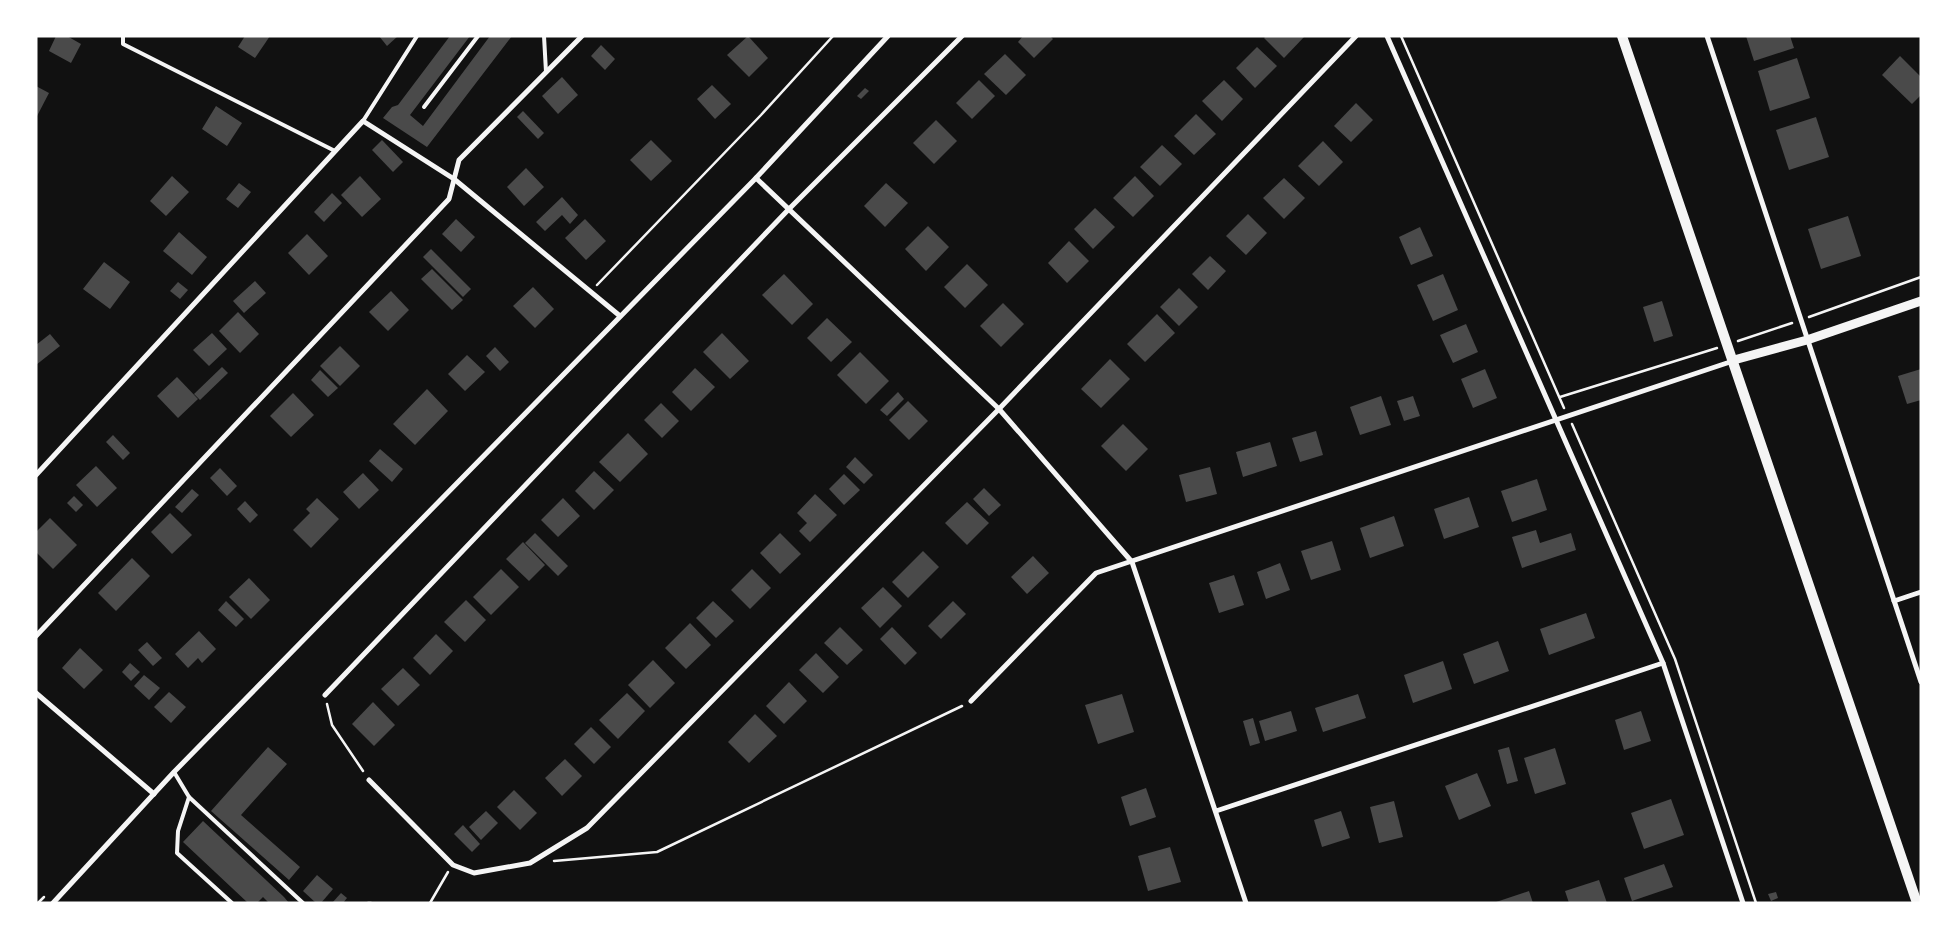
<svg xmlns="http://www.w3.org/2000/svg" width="1957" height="939" font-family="'Sofia Sans Condensed',sans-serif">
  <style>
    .building { fill: #4a4a4a }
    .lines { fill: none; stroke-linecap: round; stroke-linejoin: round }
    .path { stroke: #f5f5f5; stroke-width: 2.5 }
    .service { stroke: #f5f5f5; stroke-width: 4 }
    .minor { stroke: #f5f5f5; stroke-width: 5 }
    .tertiary { stroke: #f5f5f5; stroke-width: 9 }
    .secondary { stroke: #f5f5f5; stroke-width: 10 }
  </style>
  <rect width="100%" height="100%" fill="#111"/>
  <g class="building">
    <path d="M56,36H67L81,44L71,63L49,51Z"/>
    <path d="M245,36H270L255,58L238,47Z"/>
    <path d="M379,36H398L387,46Z"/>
    <path d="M450,36H470L410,115L423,126L490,36H512L427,147L383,118L392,107L398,105Z"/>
    <path d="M748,36L768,58L749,77L727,55Z"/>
    <path d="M1023,36H1050L1053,39L1034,58L1018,42Z"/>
    <path d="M1266,36H1305L1284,58L1264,38Z"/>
    <path d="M1746,36H1790L1794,48L1754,61Z"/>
    <path d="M601,45L615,59L605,70L591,56Z"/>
    <path d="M1257,47L1277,66L1255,88L1236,68Z"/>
    <path d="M1005,54L1026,75L1006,95L984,74Z"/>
    <path d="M1900,56L1921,77V95L1912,104L1882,75Z"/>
    <path d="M1797,58L1810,98L1770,111L1758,71Z"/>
    <path d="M562,77L578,95L558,114L542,96Z"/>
    <path d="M979,80L995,96L972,119L956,103Z"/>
    <path d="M1224,80L1243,99L1222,121L1202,101Z"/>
    <path d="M712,85L731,104L715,119L697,99Z"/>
    <path d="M36,86L49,93L36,118Z"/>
    <path d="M865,88L869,91L861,99L857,96Z"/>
    <path d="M1356,103L1373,120L1351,142L1334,126Z"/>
    <path d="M216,106L242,123L227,146L202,129Z"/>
    <path d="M523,111L544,133L538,139L517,117Z"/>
    <path d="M1196,114L1216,134L1194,155L1174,136Z"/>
    <path d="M1816,117L1829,157L1789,170L1776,130Z"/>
    <path d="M936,120L957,141L934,164L913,143Z"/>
    <path d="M382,140L403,162L393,172L372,150Z"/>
    <path d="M651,140L672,161L651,181L630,160Z"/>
    <path d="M1323,141L1343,162L1319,186L1298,166Z"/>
    <path d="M1162,145L1182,164L1160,186L1140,167Z"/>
    <path d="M526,168L544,187L524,206L507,187Z"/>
    <path d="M172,176L189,192L166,216L150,201Z"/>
    <path d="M360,176L381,199L362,217L341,195Z"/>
    <path d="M1135,176L1154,196L1133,217L1113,198Z"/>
    <path d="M1284,178L1305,198L1284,219L1263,198Z"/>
    <path d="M239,183L251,192L238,208L226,199Z"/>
    <path d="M886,183L908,203L885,227L864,206Z"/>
    <path d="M332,193L342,203L324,222L314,212Z"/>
    <path d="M562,197L578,215L570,224L562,215L545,231L536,222Z"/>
    <path d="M1095,208L1115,227L1093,249L1074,229Z"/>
    <path d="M1248,214L1267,233L1246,255L1226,236Z"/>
    <path d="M1848,216L1861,256L1821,269L1808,229Z"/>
    <path d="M456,219L475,237L461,252L442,234Z"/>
    <path d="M585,219L606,241L586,260L565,238Z"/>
    <path d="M928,226L949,247L926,271L905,249Z"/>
    <path d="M1420,227L1433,256L1411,265L1399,237Z"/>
    <path d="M179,232L207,257L192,275L163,251Z"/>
    <path d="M307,234L328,256L309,275L288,253Z"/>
    <path d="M1069,241L1089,261L1067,283L1048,263Z"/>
    <path d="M431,249L471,289L463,297L423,257Z"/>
    <path d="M1210,256L1226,271L1208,290L1192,274Z"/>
    <path d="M104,262L130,282L110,309L83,289Z"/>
    <path d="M967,264L988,285L965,308L944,287Z"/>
    <path d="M432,269L463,300L452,310L421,279Z"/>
    <path d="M784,274L813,304L792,325L762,295Z"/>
    <path d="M1443,274L1458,310L1433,321L1417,285Z"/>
    <path d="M255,281L266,293L244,313L233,301Z"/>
    <path d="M178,282L188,290L180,299L170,291Z"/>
    <path d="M533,287L554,309L535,328L513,306Z"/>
    <path d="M1179,288L1198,307L1179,326L1160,307Z"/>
    <path d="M391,291L409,310L388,331L369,312Z"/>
    <path d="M1662,301L1673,336L1654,342L1643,307Z"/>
    <path d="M1003,303L1024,324L1001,347L980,326Z"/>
    <path d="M238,312L259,334L240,353L219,331Z"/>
    <path d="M1157,314L1175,333L1145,362L1127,344Z"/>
    <path d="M827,318L852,342L831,362L807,338Z"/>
    <path d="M1466,324L1478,352L1453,363L1440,335Z"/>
    <path d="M212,333L227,349L209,366L193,350Z"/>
    <path d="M722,333L749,361L730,379L703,352Z"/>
    <path d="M50,334L60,346L36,365V345Z"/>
    <path d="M340,346L360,366L340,386L320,366Z"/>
    <path d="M495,347L509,362L500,371L486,356Z"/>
    <path d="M860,352L889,381L866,404L837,375Z"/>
    <path d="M467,355L485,372L465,391L448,374Z"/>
    <path d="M1110,359L1130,379L1101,408L1081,389Z"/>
    <path d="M222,367L228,373L200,400L194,394Z"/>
    <path d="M695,368L715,387L691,411L672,392Z"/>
    <path d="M1485,369L1497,398L1473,408L1461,379Z"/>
    <path d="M1921,369V400L1907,404L1898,376Z"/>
    <path d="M320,370L338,388L328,397L311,380Z"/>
    <path d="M177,377L198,399L178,418L157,396Z"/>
    <path d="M427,389L448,411L415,445L393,424Z"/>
    <path d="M898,392L904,399L887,416L880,410Z"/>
    <path d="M293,393L314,415L291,437L270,416Z"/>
    <path d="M1381,396L1391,425L1360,435L1350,407Z"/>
    <path d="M1413,396L1420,416L1404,421L1397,401Z"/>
    <path d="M908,401L928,421L909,440L889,420Z"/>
    <path d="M661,403L679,421L662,438L644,420Z"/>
    <path d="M1123,424L1148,449L1126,471L1101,446Z"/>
    <path d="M1316,431L1323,455L1300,462L1292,438Z"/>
    <path d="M628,433L648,454L620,482L599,462Z"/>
    <path d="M113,435L130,453L123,460L106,442Z"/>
    <path d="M1270,442L1277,466L1243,477L1236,452Z"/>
    <path d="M380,449L403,469L392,482L369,461Z"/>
    <path d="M855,457L873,475L864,484L846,467Z"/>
    <path d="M96,466L117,488L97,507L76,485Z"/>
    <path d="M1210,467L1217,494L1186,502L1179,475Z"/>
    <path d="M220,468L237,486L227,496L210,478Z"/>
    <path d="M594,471L614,490L594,510L575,491Z"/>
    <path d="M363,473L379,490L359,509L343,492Z"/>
    <path d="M844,474L860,490L844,505L829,489Z"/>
    <path d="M1537,479L1547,510L1512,522L1501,491Z"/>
    <path d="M984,488L1001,505L989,516L973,499Z"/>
    <path d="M192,489L199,495L182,513L175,507Z"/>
    <path d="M815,494L837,515L810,542L799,531L807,523L797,513Z"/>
    <path d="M74,496L83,505L76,512L67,503Z"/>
    <path d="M1469,497L1479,527L1444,539L1434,509Z"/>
    <path d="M317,498L339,519L311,548L293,530L310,513L306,509Z"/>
    <path d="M563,498L580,516L558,537L541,520Z"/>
    <path d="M245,501L258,515L250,523L237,509Z"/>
    <path d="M967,502L989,523L967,545L945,523Z"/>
    <path d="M170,513L192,535L172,554L151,532Z"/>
    <path d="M1394,516L1404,546L1370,558L1360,528Z"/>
    <path d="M50,518L77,545L53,569L36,552V532Z"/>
    <path d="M1536,530L1540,543L1571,533L1576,550L1522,568L1512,537Z"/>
    <path d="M535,533L568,566L558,576L525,543Z"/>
    <path d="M780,533L801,554L780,574L760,553Z"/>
    <path d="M1332,541L1341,570L1311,580L1301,551Z"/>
    <path d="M523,542L545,565L529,581L506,559Z"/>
    <path d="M923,551L939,567L908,598L892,582Z"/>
    <path d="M1033,556L1049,573L1027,594L1011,577Z"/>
    <path d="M132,558L150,576L116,611L98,593Z"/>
    <path d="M1280,563L1290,590L1266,599L1257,572Z"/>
    <path d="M501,569L519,587L491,615L473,597Z"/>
    <path d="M752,569L771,588L750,609L731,590Z"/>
    <path d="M1234,575L1244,605L1219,613L1209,583Z"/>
    <path d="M249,578L270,600L251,619L229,597Z"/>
    <path d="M883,587L902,606L880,628L861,608Z"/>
    <path d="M466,600L486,620L465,642L444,622Z"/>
    <path d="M226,601L244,619L236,627L218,610Z"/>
    <path d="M713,601L734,621L716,638L696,618Z"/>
    <path d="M953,601L966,614L941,639L928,626Z"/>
    <path d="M1586,613L1595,638L1549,655L1540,629Z"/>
    <path d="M690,623L711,645L686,669L665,648Z"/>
    <path d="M840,627L863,650L847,665L824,643Z"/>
    <path d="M892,627L917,653L905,665L880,639Z"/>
    <path d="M199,631L216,649L202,663L198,658L188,668L175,654Z"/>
    <path d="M436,634L453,651L430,675L413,658Z"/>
    <path d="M1498,641L1509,671L1474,684L1463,654Z"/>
    <path d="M147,642L162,658L153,666L138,650Z"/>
    <path d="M80,648L103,670L84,689L62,668Z"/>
    <path d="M816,653L839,677L823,693L799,670Z"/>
    <path d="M653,660L675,683L650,708L628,685Z"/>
    <path d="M1443,661L1452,689L1413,703L1404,675Z"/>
    <path d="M130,663L140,672L131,681L122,672Z"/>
    <path d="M403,668L420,685L398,706L381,689Z"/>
    <path d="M144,675L160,688L149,700L134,686Z"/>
    <path d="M789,682L807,701L784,724L766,706Z"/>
    <path d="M169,692L186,707L171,723L154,707Z"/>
    <path d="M627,693L645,711L618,739L599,720Z"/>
    <path d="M1122,694L1134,732L1098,744L1085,705Z"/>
    <path d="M1358,694L1366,718L1323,732L1315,708Z"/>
    <path d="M373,702L395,725L374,746L352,724Z"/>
    <path d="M1291,711L1297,731L1265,741L1259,721Z"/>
    <path d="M1641,711L1651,741L1624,750L1615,720Z"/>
    <path d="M755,714L777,736L749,763L728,742Z"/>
    <path d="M1253,718L1260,743L1250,746L1243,721Z"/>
    <path d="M591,727L611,747L594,764L574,744Z"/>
    <path d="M268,747L287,764L241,815L300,867L289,880L211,811Z"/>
    <path d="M1509,747L1518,781L1507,784L1498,750Z"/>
    <path d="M1555,748L1566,784L1535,794L1524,758Z"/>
    <path d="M565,759L582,776L562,796L545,778Z"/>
    <path d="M1477,773L1491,806L1459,820L1445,786Z"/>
    <path d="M1146,788L1156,817L1130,826L1121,797Z"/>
    <path d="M514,790L537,813L520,830L497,807Z"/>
    <path d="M1671,799L1684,835L1644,849L1631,813Z"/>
    <path d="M1394,801L1403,837L1379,843L1370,807Z"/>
    <path d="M486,811L498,823L481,840L469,827Z"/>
    <path d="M1341,811L1350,838L1322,847L1314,820Z"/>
    <path d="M203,821L284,897L289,903H269L263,897L257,903H248L183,842Z"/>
    <path d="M463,825L480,844L472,852L454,834Z"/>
    <path d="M1170,847L1181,882L1148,891L1138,856Z"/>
    <path d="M1664,864L1673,887L1632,901L1624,878Z"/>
    <path d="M317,875L333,889L321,903H316L303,891Z"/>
    <path d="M1599,880L1607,903H1569L1565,891Z"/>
    <path d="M1529,891L1533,903H1496V902Z"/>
    <path d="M1776,892L1778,898L1771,901L1768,894Z"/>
    <path d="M341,893L347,898L343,903H332Z"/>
  </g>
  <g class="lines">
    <g class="path">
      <path d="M1401,36L1564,408"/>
      <path d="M597,285L761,115L833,36"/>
      <path d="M1809,317L1921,277"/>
      <path d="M1738,341L1792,323"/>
      <path d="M1560,397L1717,348"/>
      <path d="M1572,424L1675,659L1756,903"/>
      <path d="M327,704L332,725L363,771"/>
      <path d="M554,861L657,852L962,706"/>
      <path d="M38,903L44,897"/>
      <path d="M368,903H371"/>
      <path d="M430,903L448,872"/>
    </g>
    <g class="service">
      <path d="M123,36V44L335,151"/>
      <path d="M544,36L546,72"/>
      <path d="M424,107L478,36"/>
      <path d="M363,121L417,36"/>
      <path d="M174,772L189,797L303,903"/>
      <path d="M189,797L178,831L177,853L232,903"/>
    </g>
    <g class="minor">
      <path d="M1387,36L1663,663L1743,903"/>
      <path d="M1707,36L1921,682"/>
      <path d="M756,178L999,409L1132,562L1246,903"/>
      <path d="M36,475L363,121L454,179L620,316"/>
      <path d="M1894,601L1921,592"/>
      <path d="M36,636L449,199L459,160L582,36"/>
      <path d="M36,693L154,794"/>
      <path d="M325,695L788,210L962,36"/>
      <path d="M971,701L1096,573L1733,361"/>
      <path d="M369,780L453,865L474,873L530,863L587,828L999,409L1356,36"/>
      <path d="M1216,811L1663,663"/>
      <path d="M53,903L174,772L756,178L888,36"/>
    </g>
    <path class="tertiary" d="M1734,360L1807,340L1921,301"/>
    <path class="secondary" d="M1622,36L1917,903"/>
  </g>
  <rect width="1957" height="939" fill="none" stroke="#ffffff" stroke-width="75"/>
</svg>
